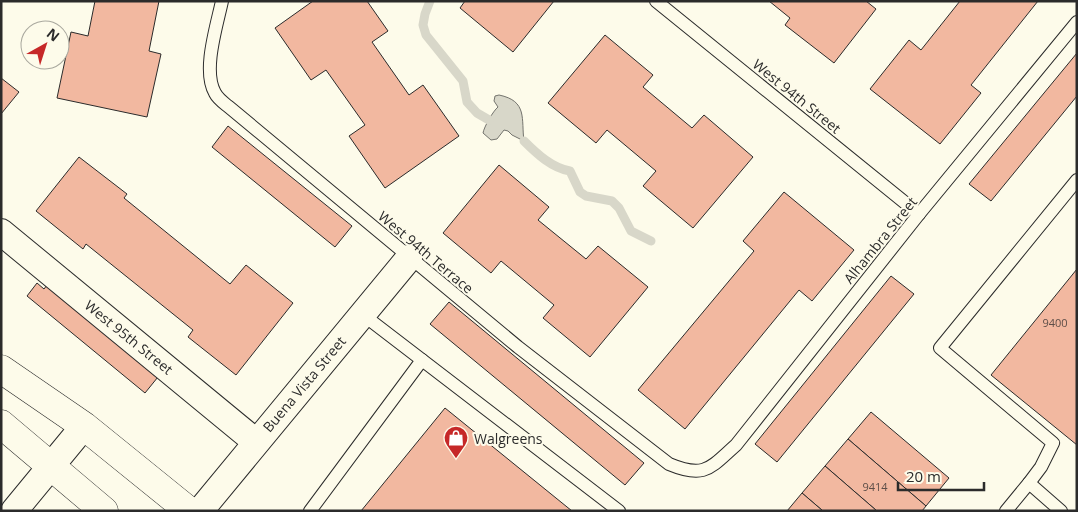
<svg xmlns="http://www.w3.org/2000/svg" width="1078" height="512" font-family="'Open Sans',sans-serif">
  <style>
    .water { fill: #d8d7c9; stroke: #74746e }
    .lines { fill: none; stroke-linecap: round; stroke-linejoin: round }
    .stream { stroke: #d8d7c9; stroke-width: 9 }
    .building { fill: #f2b8a0; stroke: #2b2b2b }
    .lane-casing { stroke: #2b2b2b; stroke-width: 14 }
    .street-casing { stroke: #2b2b2b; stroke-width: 28 }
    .primary-casing { stroke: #2b2b2b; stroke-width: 29 }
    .lane { stroke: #fdfbea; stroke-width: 12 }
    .street { stroke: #fdfbea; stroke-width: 26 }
    .primary { stroke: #fdfbea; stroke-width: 28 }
    .labels { text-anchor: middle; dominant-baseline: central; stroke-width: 4; stroke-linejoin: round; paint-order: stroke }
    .number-label { font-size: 11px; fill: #5d4e48 }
    .street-label { font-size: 14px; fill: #2b2b2b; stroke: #fdfbea }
    .poi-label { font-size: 14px; fill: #2b2b2b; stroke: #fdfbea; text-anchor: start }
  </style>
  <rect width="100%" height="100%" fill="#fdfbea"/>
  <path class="water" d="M499,95C528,101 521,119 524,141L512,135L508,131L504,130L497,139L491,140L483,133C484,127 493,111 498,107L494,101L495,96Z"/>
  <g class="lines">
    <g class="stream">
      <path d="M430,1L425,14L423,25L426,35L463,81L467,102L477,113L489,120"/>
      <path d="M524,141C537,154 552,168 570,171L580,192L586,196L612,201L619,208L631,231L651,241"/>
    </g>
  </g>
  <g class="building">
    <path d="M95,1H159L149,51L161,54L147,117L57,98L71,32L88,36Z"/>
    <path d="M313,1H367L388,31L372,42L409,95L423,85L459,136L385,188L349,136L365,125L326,70L311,80L275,28Z"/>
    <path d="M465,1H554L513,52L460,8Z"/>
    <path d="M769,1H866L876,9L834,63L785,25L790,18Z"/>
    <path d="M960,1H1038L971,85L981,93L940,144L870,89L909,40L921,50Z"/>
    <path d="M605,35L653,75L643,87L692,128L704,115L753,157L693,228L643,186L656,171L607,130L596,143L548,103Z"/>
    <path d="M1077,53V96L991,201L969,184Z"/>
    <path d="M1,78L19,92L1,114Z"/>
    <path d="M228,126L352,226L335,247L212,147Z"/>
    <path d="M79,157L127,194L124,198L230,284L246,265L293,303L236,375L188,337L193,330L86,244L83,249L36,211Z"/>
    <path d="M499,165L549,207L538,220L586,259L598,246L648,287L590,357L543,318L554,305L501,261L491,273L443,233Z"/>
    <path d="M784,192L854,250L812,301L799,290L685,429L638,390L754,251L743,241Z"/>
    <path d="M1077,269V445L991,375Z"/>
    <path d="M891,276L914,294L777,462L755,444Z"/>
    <path d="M50,281L162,372L145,393L27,296L37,283L44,289Z"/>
    <path d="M449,302L644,463L625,485L430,324Z"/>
    <path d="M445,408L572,511H361Z"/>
    <path d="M871,412L949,478L926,506L848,439Z"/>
    <path d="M848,439L926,506L922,511H877L825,466Z"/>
    <path d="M825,466L877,511H823L802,493Z"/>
    <path d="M802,493L823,511H787Z"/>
  </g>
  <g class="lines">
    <defs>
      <g id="lane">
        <path d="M222,1C217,25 202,71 215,93C218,99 224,103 229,107L518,347L669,464C705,479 710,468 736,445L919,214L1077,22"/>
        <path d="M656,1L919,214"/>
        <path d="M362,314L619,511"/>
        <path d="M1029,483L1041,467L1053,443L940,348L1077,180"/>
        <path d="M310,511L422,360"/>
        <path d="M1006,511L1029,483L1061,511"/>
      </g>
      <g id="street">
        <path d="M1,232L256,442"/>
        <path d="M14,511L84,426"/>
        <path d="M200,511L409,258"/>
      </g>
      <g id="primary">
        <path d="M1,369L84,426L189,511"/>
        <path d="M1,424L104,511"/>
      </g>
    </defs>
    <use href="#lane" class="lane-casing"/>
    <use href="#street" class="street-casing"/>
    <use href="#primary" class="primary-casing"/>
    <use href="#lane" class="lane"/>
    <use href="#street" class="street"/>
    <use href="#primary" class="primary"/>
  </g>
  <defs>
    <symbol id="shop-pin" viewBox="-11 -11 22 30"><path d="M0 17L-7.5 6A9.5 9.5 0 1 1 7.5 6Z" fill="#c62828" stroke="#fdfbea"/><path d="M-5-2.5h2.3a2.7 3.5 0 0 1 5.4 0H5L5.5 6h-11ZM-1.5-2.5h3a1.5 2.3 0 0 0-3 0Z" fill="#fff"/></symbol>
  </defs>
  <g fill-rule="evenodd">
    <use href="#shop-pin" x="442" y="424" width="28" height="38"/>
  </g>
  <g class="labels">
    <g class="number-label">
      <text x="1055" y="322">9400</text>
      <text x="875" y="486">9414</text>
    </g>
    <g class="street-label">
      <text transform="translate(797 96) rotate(39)">West 94th Street</text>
      <text transform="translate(880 240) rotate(-51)">Alhambra Street</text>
      <text transform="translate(426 252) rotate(40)">West 94th Terrace</text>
      <text transform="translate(129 337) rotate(39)">West 95th Street</text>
      <text transform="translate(304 384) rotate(-50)">Buena Vista Street</text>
    </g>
    <g class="poi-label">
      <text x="474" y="438">Walgreens</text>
    </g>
  </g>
  <rect width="1078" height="512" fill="none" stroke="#2b2b2b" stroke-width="5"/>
  <g transform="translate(45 45) rotate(39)"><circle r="24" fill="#fdfbea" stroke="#a9a89e"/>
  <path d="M0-4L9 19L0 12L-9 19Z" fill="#c62828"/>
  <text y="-8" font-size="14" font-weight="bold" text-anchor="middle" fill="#2b2b2b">N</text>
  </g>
  <path d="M898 482v8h86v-8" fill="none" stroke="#2b2b2b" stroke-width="2.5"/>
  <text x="906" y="482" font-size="15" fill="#2b2b2b" stroke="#fdfbea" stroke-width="4" paint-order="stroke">20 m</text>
</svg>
